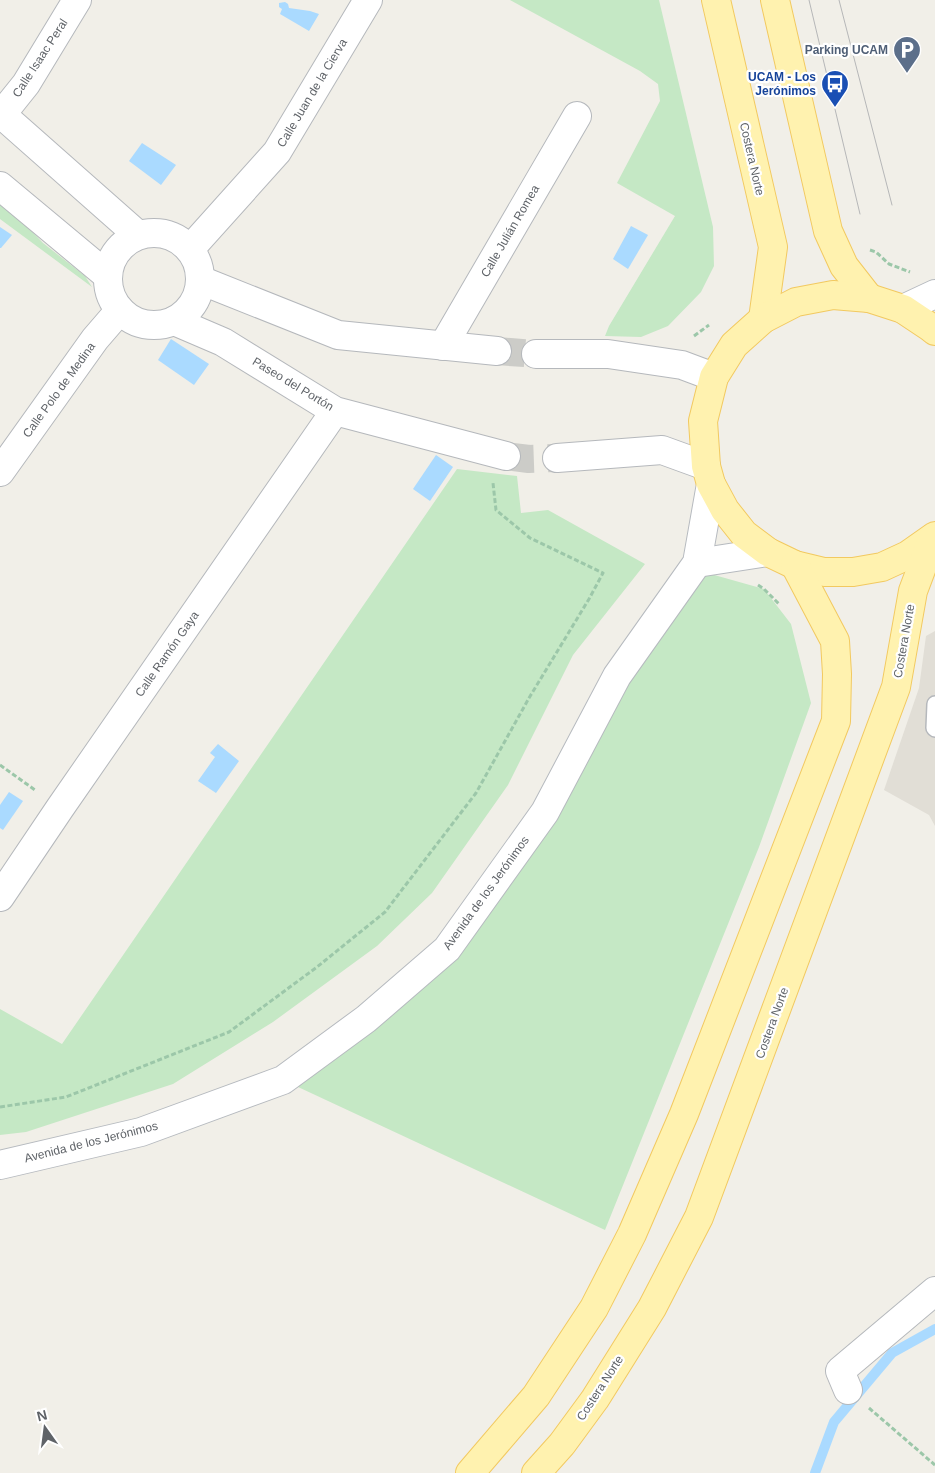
<svg xmlns="http://www.w3.org/2000/svg" width="935" height="1473" font-family="Helvetica,sans-serif">
  <style>
    .education { fill: #e1ded6 }
    .green { fill: #c5e8c5 }
    .water { fill: #aadaff }
    .lines { fill: none; stroke-linecap: round; stroke-linejoin: round }
    .stream { stroke: #aadaff; stroke-width: 10 }
    .street-tunnel { stroke: #ccccc8; stroke-width: 28; stroke-dasharray: 28 14; stroke-linecap: butt }
    .lane-casing { stroke: #b5b8bc; stroke-width: 18 }
    .street-casing { stroke: #b5b8bc; stroke-width: 30 }
    .secondary-casing { stroke: #b6babf; stroke-width: 30 }
    .primary-casing { stroke: #f2c960; stroke-width: 30 }
    .path { stroke: #9cc7a9; stroke-width: 3; stroke-dasharray: 5 2.5; stroke-linecap: butt }
    .lane { stroke: #fff; stroke-width: 15 }
    .street { stroke: #fff; stroke-width: 28 }
    .secondary { stroke: #fff; stroke-width: 28 }
    .primary { stroke: #fff2af; stroke-width: 28 }
    .tram { stroke: #b6b7b8; stroke-width: 1 }
    .labels { text-anchor: middle; dominant-baseline: central; stroke-width: 4.5; stroke-linejoin: round; paint-order: stroke }
    .service-label { font-size: 12px; font-weight: bold; fill: #4e5e75; stroke: #fff; text-anchor: end }
    .street-label { font-size: 12px; fill: #5f6368; stroke: #fff }
    .transit-label { font-size: 12px; font-weight: bold; fill: #164399; stroke: #fff; text-anchor: end }
  </style>
  <rect width="100%" height="100%" fill="#f1efe8"/>
  <path class="education" d="M935,631V826L929,815L884,790L919,688L926,636Z"/>
  <g class="green">
    <path d="M510,0H659L713,227L714,266L701,292L668,326L641,337L605,336L609,326L675,216L617,183L660,101L658,84L640,71Z"/>
    <path d="M0,198L43,243L85,276L92,287L0,219Z"/>
    <path d="M457,469L517,476L521,513L548,510L645,564L573,655L508,785L432,893L377,946L273,1022L173,1084L26,1132L0,1135V1009L62,1044Z"/>
    <path d="M693,569L764,589L791,624L811,703L759,847L605,1230L283,1080L447,949Z"/>
  </g>
  <g class="water">
    <path d="M285,2L288,4L289,8L310,11L319,14L309,31L280,14L282,9L279,7V3Z"/>
    <path d="M142,143L176,165L161,185L129,161Z"/>
    <path d="M631,226L648,235L628,269L613,259Z"/>
    <path d="M0,227L12,235L1,248H0Z"/>
    <path d="M171,339L209,364L194,385L158,360Z"/>
    <path d="M436,455L453,467L430,501L413,489Z"/>
    <path d="M218,744L239,761L216,793L198,781L215,757L210,753Z"/>
    <path d="M9,792L23,801L3,830L0,828V805Z"/>
  </g>
  <g class="lines">
    <path class="stream" d="M815,1473L834,1422L892,1353L935,1329"/>
    <g class="street-tunnel">
      <path d="M497,351L536,354"/>
      <path d="M506,456L529,459L557,458"/>
    </g>
    <defs>
      <path id="lane" d="M935,704L934,728L935,729"/>
      <g id="street">
        <path d="M0,113L138,235"/>
        <path d="M2,114L26,84L77,0"/>
        <path d="M0,186L108,276"/>
        <circle cx="154" cy="279" r="46"/>
        <path d="M190,249L277,152L368,0"/>
        <path d="M200,280L338,335L497,351"/>
        <path d="M174,321L223,342L335,411L506,456"/>
        <path d="M443,346L577,116"/>
        <path d="M536,354H608L682,365L714,377"/>
        <path d="M557,458L662,450L706,466"/>
        <path d="M0,472L95,339L120,310"/>
        <path d="M0,897L60,808L335,411"/>
        <path d="M848,1390L840,1371L935,1291"/>
      </g>
      <g id="secondary">
        <path d="M903,309L935,294"/>
        <path d="M697,563L768,552"/>
        <path d="M0,1165L141,1132L283,1080L366,1019L447,949L545,812L617,676L697,563L711,484"/>
      </g>
      <g id="primary">
        <path d="M716,0L773,247L763,319"/>
        <path d="M775,0L828,231L844,266L869,298"/>
        <path d="M935,331L930,327L903,309L869,298L833,295L796,302L763,319L734,345L714,377L703,421L706,466L711,484L725,510L744,534L768,552L795,565L824,572H853L882,567L908,555L935,536"/>
        <path d="M470,1473L536,1396L594,1308L632,1234L684,1114L836,721L837,674L835,641L795,565"/>
        <path d="M536,1473L562,1444L595,1399L652,1308L699,1217L896,687L913,591L933,538"/>
      </g>
    </defs>
    <use href="#lane" class="lane-casing"/>
    <use href="#street" class="street-casing"/>
    <use href="#secondary" class="secondary-casing"/>
    <use href="#primary" class="primary-casing"/>
    <g class="path">
      <path d="M870,250L876,252L889,264L910,272"/>
      <path d="M694,336L709,325"/>
      <path d="M758,585L764,589L779,604"/>
      <path d="M0,765L35,790"/>
      <path d="M0,1107L66,1097L229,1032L317,967L385,912L476,793L529,698L589,599L603,573L530,538L496,510L493,483"/>
      <path d="M869,1408L935,1465"/>
    </g>
    <use href="#lane" class="lane"/>
    <use href="#street" class="street"/>
    <use href="#secondary" class="secondary"/>
    <use href="#primary" class="primary"/>
    <g class="tram">
      <path d="M809,0L860,214"/>
      <path d="M839,0L892,205"/>
    </g>
  </g>
  <defs>
    <symbol id="parking-pin" viewBox="-11 -11 22 30"><path d="M0 17L-7.5 6A9.5 9.5 0 1 1 7.5 6Z" fill="#5c6f8a" stroke="#fff"/><path d="M-3.5-5.5H1a3.5 3.5 0 0 1 0 7H-1V5.5H-3.5ZM-1-3.4V-.6H.8a1.4 1.4 0 0 0 0-2.8Z" fill="#fff"/></symbol>
    <symbol id="bus-pin" viewBox="-11 -11 22 30"><path d="M0 17L-7.5 6A9.5 9.5 0 1 1 7.5 6Z" fill="#1a4fb4" stroke="#fff"/><path d="M-5-6H5V4H4V6H2V4H-2V6H-4V4H-5ZM-3.5-4V0h7V-4ZM-3.5 1.2v1.5H-2V1.2ZM2 1.2v1.5H3.5V1.2Z" fill="#fff"/></symbol>
  </defs>
  <g fill-rule="evenodd">
    <use href="#parking-pin" x="891" y="34" width="32" height="43"/>
    <use href="#bus-pin" x="819" y="68" width="32" height="43"/>
  </g>
  <g class="labels">
    <g class="service-label">
      <text x="888" y="50">Parking UCAM</text>
    </g>
    <g class="street-label">
      <text transform="translate(40 58) rotate(-57)">Calle Isaac Peral</text>
      <text transform="translate(312 93) rotate(-59)">Calle Juan de la Cierva</text>
      <text transform="translate(752 159) rotate(77)">Costera Norte</text>
      <text transform="translate(510 231) rotate(-60)">Calle Julián Romea</text>
      <text transform="translate(293 384) rotate(31)">Paseo del Portón</text>
      <text transform="translate(59 390) rotate(-54)">Calle Polo de Medina</text>
      <text transform="translate(904 641) rotate(-80)">Costera Norte</text>
      <text transform="translate(167 654) rotate(-55)">Calle Ramón Gaya</text>
      <text transform="translate(486 893) rotate(-54)">Avenida de los Jerónimos</text>
      <text transform="translate(772 1023) rotate(-70)">Costera Norte</text>
      <text transform="translate(91 1142) rotate(-14)">Avenida de los Jerónimos</text>
      <text transform="translate(600 1388) rotate(-57)">Costera Norte</text>
    </g>
    <g class="transit-label">
      <text x="816" y="77">UCAM - Los<tspan x="816" dy="14">Jerónimos</tspan></text>
    </g>
  </g>
  <g transform="translate(45 1428) rotate(346)" stroke="#ffffff" stroke-width="4" paint-order="stroke">
  <path d="M0-4L9 19L0 12L-9 19Z" fill="#5f6368"/>
  <text y="-8" font-size="14" font-weight="bold" text-anchor="middle" fill="#5f6368">N</text>
  </g>
</svg>
